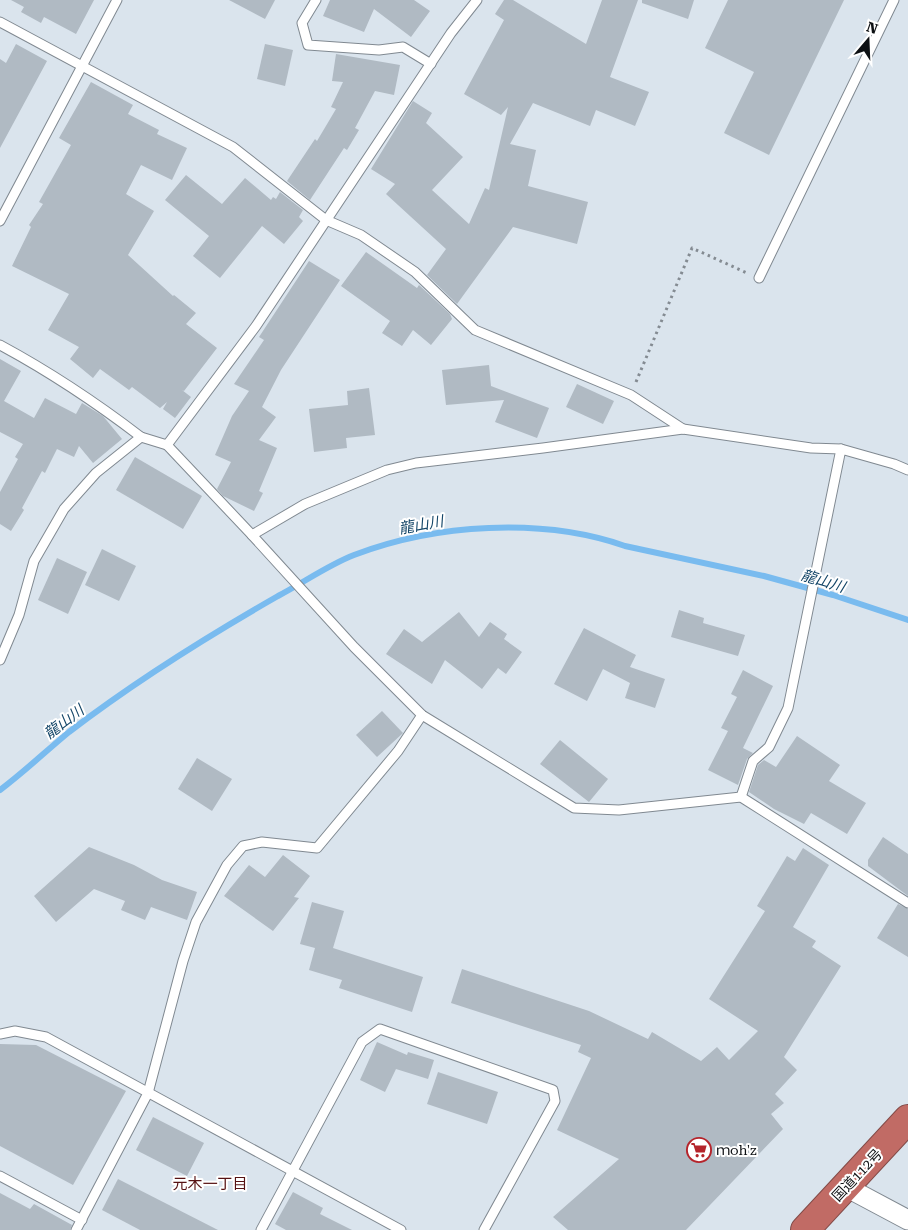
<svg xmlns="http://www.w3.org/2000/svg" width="908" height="1230" font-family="'Roboto Serif','Noto Sans JP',serif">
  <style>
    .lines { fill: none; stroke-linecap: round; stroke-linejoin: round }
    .stream { stroke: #79bbef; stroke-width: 6 }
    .building { fill: #b0bac3 }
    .lane-casing { stroke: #808991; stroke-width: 11 }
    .street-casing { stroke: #808991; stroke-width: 21 }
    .highway-casing { stroke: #824b48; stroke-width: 30 }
    .path { stroke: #848b92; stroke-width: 3; stroke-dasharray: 2.5 4; stroke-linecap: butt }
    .lane { stroke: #fff; stroke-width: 9 }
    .street { stroke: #fff; stroke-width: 19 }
    .highway { stroke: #c16b65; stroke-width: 28 }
    .labels { text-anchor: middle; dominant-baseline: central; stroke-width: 4; stroke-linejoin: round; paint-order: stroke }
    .poi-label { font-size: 14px; fill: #0d1013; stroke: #fff; text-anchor: start }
    .street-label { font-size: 14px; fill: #0d1013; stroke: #fff }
    .water-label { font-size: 15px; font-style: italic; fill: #144668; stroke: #fff }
    .neighbourhood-label { font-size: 15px; fill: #561213; stroke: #fff }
  </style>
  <rect width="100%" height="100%" fill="#dae4ed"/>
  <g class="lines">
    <path class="stream" d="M0,790C24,772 46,751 69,732C133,683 208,636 278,596C303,583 328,565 354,555C435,524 542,517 625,546L764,576L833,595L908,620"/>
  </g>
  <g class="building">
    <path d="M11,0H94L76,34L44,17L41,23L21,12L24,7Z"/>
    <path d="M229,0H275L265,19Z"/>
    <path d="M330,0H414L430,11L411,37L374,9L364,32L323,16Z"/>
    <path d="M504,0H513L586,44L602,0H638L610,77L649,92L635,126L596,110L590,126L533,103L510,144L536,150L528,186L588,202L577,244L513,227L457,304L427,275L446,249L386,194L395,184L371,169L413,101L432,113L426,123L463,157L432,190L469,224L485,188L489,190L508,107L501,115L464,94L504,20L495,14Z"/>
    <path d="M642,0H694L688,19L642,3Z"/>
    <path d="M728,0H844L769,155L724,133L754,72L705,48Z"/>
    <path d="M16,44L47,61L0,148V59L6,63Z"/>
    <path d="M265,44L293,50L285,86L257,79Z"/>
    <path d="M336,54L400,65L394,95L375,91L355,128L359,130L347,150L344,148L310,200L287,181L315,139L317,141L336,109L331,107L343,82L332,81Z"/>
    <path d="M91,82L133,105L128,114L159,130L157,134L187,148L172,180L141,165L126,194L154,211L128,255L173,296L174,295L196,313L186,324L217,348L184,391L182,390L191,397L175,418L163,409L167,402L160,408L132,387L129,390L100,369L93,378L70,359L79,347L48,330L69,294L12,266L31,227L29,225L43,204L39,202L71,145L59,138Z"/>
    <path d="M186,175L222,204L245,178L271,200L273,197L276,199L280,192L303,210L299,217L303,221L284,244L262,226L220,278L193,256L209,236L165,200Z"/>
    <path d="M366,252L417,288L419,285L450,314L452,319L431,345L413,330L402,346L382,333L390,321L341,286Z"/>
    <path d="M309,261L340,280L281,370L262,407L276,417L259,440L277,448L259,491L263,493L254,511L223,496L217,489L231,462L215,455L232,416L249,391L234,384L264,340L259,337Z"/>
    <path d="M0,359L21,371L4,401L34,418L45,398L76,414L82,403L103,416L122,439L93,463L79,446L74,457L57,449L45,473L42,471L22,508L24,510L11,531L0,524V492L18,459L15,457L23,444L0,432Z"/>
    <path d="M489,365L491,386L549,408L537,438L495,422L504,400L446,405L442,370Z"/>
    <path d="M577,384L614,401L603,424L566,407Z"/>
    <path d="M369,388L375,435L346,438L347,448L314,452L309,409L348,405L347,391Z"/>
    <path d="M135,457L202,496L183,529L116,490Z"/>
    <path d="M102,549L136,566L119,601L85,585Z"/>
    <path d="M57,558L87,572L68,614L38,600Z"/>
    <path d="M679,610L704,618L703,623L745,635L738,656L671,637Z"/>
    <path d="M459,612L479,637L490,622L507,634L504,639L522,652L506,674L498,668L482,689L445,660L432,684L386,654L404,629L422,642Z"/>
    <path d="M584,628L636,655L630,667L665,679L655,708L625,698L630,683L603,669L587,701L554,684Z"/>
    <path d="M743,670L773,686L743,748L753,753L747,759L738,785L708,770L728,731L721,728L737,697L731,694Z"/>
    <path d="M382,711L403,733L377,757L356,735Z"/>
    <path d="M797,736L840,765L829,781L866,803L847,834L811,813L804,824L774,809L749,792L758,765L764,760L776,767Z"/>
    <path d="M560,740L608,779L589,802L540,764Z"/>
    <path d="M197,758L232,779L212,811L178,789Z"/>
    <path d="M883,837L908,854V896L868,866V860Z"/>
    <path d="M89,847L134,865L162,880L197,892L187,920L151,907L145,920L121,910L125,901L94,889L56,922L34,896Z"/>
    <path d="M803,848L829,865L793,927L816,941L812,947L841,966L784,1057L797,1070L775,1094L784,1103L771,1114L783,1129L686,1230H568L553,1217L619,1159L557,1130L591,1058L578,1052L581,1045L451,1003L462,969L589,1011L648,1039L652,1032L701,1061L717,1047L729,1060L758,1031L709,999L765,911L757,906L787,856L795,861Z"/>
    <path d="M283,855L310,876L294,897L299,898L273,931L224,896L249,865L265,877Z"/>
    <path d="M312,902L344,911L333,948L423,977L412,1012L339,988L342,980L309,970L315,948L300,944Z"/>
    <path d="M898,904L908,909V957L877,938Z"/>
    <path d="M377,1042L407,1055L408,1052L434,1060L428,1079L396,1069L385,1092L360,1080Z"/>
    <path d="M0,1044L36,1045L126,1091L73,1185L0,1146Z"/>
    <path d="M438,1072L498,1092L487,1124L427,1104Z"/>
    <path d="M153,1117L204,1143L187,1176L136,1150Z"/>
    <path d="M118,1179L218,1230H140L102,1210Z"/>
    <path d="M293,1192L323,1208L320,1214L352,1230H286L275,1224Z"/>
    <path d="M0,1193L30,1209L34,1204L72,1225L70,1230H0Z"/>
  </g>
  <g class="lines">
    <defs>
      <g id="lane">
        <path d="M316,0L302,23L308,45L379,50L403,47L431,64"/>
        <path d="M0,22L233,147L326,220L361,235L415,272L475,330L631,395L683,429"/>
        <path d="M0,221L117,0"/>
        <path d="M759,278L894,0"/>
        <path d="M0,345C52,373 94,401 141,437"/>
        <path d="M167,445L252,535L305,504L387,470L416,463L543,448L683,429L811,448L841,449"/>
        <path d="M252,535L354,647L422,715L574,808L619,810L741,797L908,903"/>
        <path d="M0,660L19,615L34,561L64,509L96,473L141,437L167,445L256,326L451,33L477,0"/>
        <path d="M741,797L753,761L769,747L788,708L841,449L894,464L908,470"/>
        <path d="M0,1034L15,1031L46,1037L401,1230"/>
        <path d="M0,1176L82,1220"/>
        <path d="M76,1230L148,1093L183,961L196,922L227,865L243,846L262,842L317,848L398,751L422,715"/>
        <path d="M261,1230L362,1042L380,1029L553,1090L555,1101L484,1230"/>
      </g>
      <path id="street" d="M846,1187L908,1220"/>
      <path id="highway" d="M805,1230L908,1119"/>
    </defs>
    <use href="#lane" class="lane-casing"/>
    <use href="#street" class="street-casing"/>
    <use href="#highway" class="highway-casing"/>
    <path class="path" d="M636,382L692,248L747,273"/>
    <use href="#lane" class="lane"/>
    <use href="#street" class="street"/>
    <use href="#highway" class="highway"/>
  </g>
  <defs>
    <symbol id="supermarket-ring" viewBox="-11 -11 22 22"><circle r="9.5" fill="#fff" stroke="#b5242b" stroke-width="1.5"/><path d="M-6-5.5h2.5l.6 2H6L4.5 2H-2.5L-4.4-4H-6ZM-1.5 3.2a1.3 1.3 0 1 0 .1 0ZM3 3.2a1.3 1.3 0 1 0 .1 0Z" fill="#b5242b"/></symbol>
  </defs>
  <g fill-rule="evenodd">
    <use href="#supermarket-ring" x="685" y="1136" width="28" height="28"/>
  </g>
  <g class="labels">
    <g class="poi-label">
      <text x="716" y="1150">ｍoh'z</text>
    </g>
    <g class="street-label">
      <text transform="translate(857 1175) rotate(-47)">国道112号</text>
    </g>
    <g class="water-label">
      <text transform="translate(421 525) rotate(-10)">龍山川</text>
      <text transform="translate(823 581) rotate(17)">龍山川</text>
      <text transform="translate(64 722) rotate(-37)">龍山川</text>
    </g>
    <g class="neighbourhood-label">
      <text x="210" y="1184">元木一丁目</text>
    </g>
  </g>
  <g transform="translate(868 40) rotate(19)" stroke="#ffffff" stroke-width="4" paint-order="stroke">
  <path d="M0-4L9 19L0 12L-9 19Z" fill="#0d1013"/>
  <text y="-8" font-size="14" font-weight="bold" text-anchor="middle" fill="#0d1013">N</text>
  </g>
</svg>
